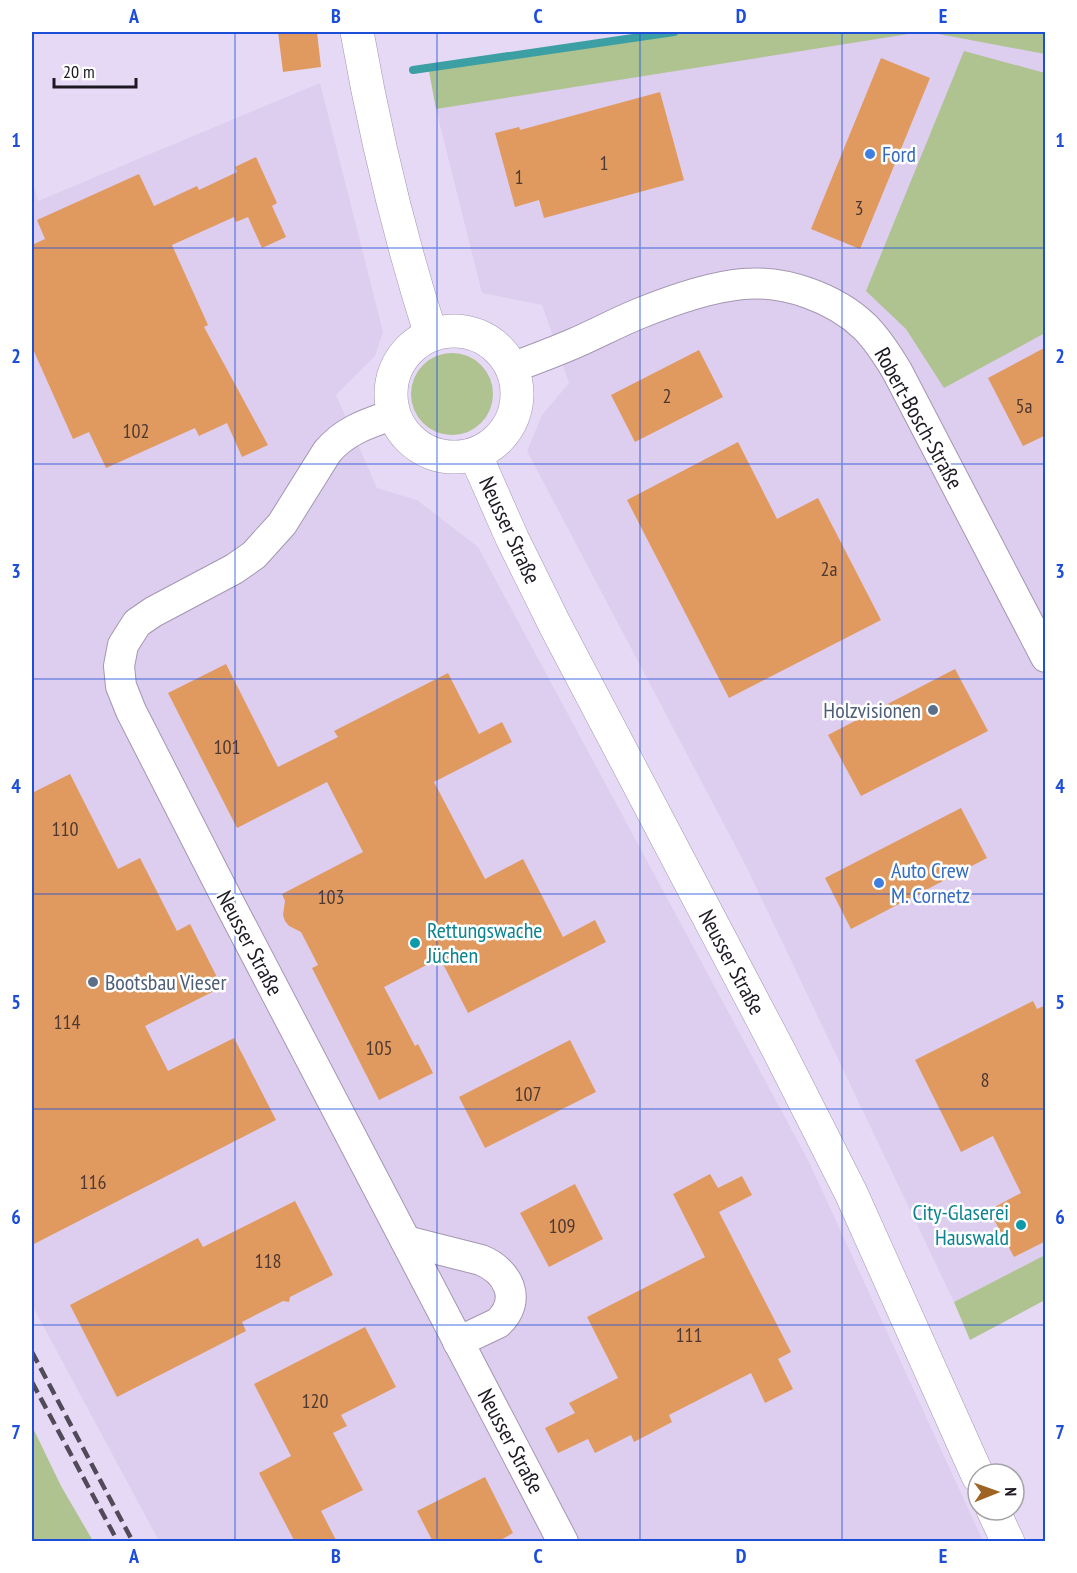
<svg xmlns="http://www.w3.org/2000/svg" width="1077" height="1573" font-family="'PT Sans Narrow',sans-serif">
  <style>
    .built { fill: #ddcdef }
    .green { fill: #aec38f }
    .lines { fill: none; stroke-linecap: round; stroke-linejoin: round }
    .stream { stroke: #3c9fa4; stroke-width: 8 }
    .building { fill: #e09a5f }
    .minor-casing { stroke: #a397b1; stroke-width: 32 }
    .major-casing { stroke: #a397b1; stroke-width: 34 }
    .minor { stroke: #fff; stroke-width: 30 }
    .major { stroke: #fff; stroke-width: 33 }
    .rail { stroke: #514a59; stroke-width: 4.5; stroke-dasharray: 12 6; stroke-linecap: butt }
    .grid { fill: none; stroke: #1d4ed8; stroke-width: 1.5; stroke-opacity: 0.55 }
    .shop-dot { fill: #3f7fe0; stroke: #fff; stroke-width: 2 }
    .service-dot { fill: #5c6f8a; stroke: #fff; stroke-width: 2 }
    .culture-dot { fill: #0f9aa8; stroke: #fff; stroke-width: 2 }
    .labels { text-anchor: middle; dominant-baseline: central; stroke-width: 5; stroke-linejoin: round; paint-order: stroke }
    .number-label { font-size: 20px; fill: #4e3831 }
    .shop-label { font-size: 22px; fill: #366cbe; stroke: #fff; text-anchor: start }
    .street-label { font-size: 22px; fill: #1d1822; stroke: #fff }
    .service-label { font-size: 22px; fill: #4e5e75; stroke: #fff; text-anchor: end }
    .culture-label { font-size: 22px; fill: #0d838f; stroke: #fff; text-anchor: start }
    .neatline { fill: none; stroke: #1d4ed8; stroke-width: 2 }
    .grid-label { font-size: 20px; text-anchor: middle; font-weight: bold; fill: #1d4ed8 }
  </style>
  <rect width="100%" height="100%" fill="#e6d9f5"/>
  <g class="built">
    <path d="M920,32H934L1045,54V1255L954,1302L746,866L527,451L542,415L569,383L542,305L482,293L436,109L723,54Z"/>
    <path d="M320,83L383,332L375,356L336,395L377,488L417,500L478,547L809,1162L983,1541H159L32,1305V180L38,201Z"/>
  </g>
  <g class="green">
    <path d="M686,32H921L436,109L428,66Z"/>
    <path d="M928,32H1045V54Z"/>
    <path d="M964,51L1045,73V333L944,388L906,329L866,291Z"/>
    <circle cx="452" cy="394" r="41"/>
    <path d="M1045,1255V1300L970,1340L954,1302Z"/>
    <path d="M32,1426L61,1486L93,1541H32Z"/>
  </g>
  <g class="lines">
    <path class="stream" d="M413,70L674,32"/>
  </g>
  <g class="building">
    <path d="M278,32H317L321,67L283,72Z"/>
    <path d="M881,58L930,78L860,249L811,229Z"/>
    <path d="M660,92L684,180L544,218L539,200L515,207L495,133L519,127L520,130Z"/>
    <path d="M256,157L277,203L272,206L286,237L262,248L248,217L236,222L234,217L172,245L208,325L204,327L268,445L242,457L227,423L199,436L195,428L106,468L89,432L73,439L32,347V245L45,239L37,220L139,174L154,206L197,186L199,190L237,172L235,167Z"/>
    <path d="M1046,347V435L1023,446L988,378Z"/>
    <path d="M699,350L723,397L635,442L611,395Z"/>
    <path d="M738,442L777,519L818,498L881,620L729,698L627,500Z"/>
    <path d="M226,664L278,767L338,737L334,731L448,673L479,734L502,722L512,742L434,782L485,879L523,859L563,937L595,920L606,942L468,1013L440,958L384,987L415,1046L418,1044L433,1073L379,1100L312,968L318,965L301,932L289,926L285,921L283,915L285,901L282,894L363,852L327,782L237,828L168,693Z"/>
    <path d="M955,669L988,731L861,796L828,735Z"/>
    <path d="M70,774L118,869L140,858L177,931L190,924L222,987L145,1026L168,1071L234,1038L276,1120L32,1245V793Z"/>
    <path d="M961,808L987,858L851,929L825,878Z"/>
    <path d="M1033,1001L1037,1009L1046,1005V1241L1014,1257L989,1210L1021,1193L993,1136L961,1152L915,1060Z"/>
    <path d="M570,1040L596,1092L485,1148L459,1097Z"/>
    <path d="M710,1174L718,1188L742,1176L752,1195L719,1212L791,1352L778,1359L793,1389L765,1403L751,1373L669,1415L672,1422L634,1442L631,1435L595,1453L588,1439L558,1453L545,1428L575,1413L569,1403L618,1378L587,1317L705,1257L673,1194Z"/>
    <path d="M575,1184L603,1239L549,1267L520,1213Z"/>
    <path d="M295,1201L333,1275L290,1297L289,1302L283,1301L242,1322L246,1331L117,1397L70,1305L198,1238L203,1247Z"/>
    <path d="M365,1327L396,1387L341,1415L347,1426L333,1433L363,1490L321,1511L337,1542H295L259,1473L291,1456L254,1384Z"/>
    <path d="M485,1477L513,1533L497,1542H433L417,1511Z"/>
  </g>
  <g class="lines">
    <defs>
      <g id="minor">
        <path d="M511,368C533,360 554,352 575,343C596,334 616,323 638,314C670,301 708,287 743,284C785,280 835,298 865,327C878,340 888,356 897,371L1046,657"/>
        <path d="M395,414C369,423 345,430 327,452L282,524L254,555L234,569L153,612L137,623L123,645L119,666L121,686L131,711L225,895L563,1542"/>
        <path d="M406,1241L481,1260C508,1271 523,1300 498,1323L458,1342"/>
      </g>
      <g id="major">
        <path d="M357,32C375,134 399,235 431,335"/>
        <circle cx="454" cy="394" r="63"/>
        <path d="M475,454L512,538L555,625L778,1049L851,1193L978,1476"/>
        <path d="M993,1510L1008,1542"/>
      </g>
    </defs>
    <use href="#minor" class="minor-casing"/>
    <use href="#major" class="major-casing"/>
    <use href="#minor" class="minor"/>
    <use href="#major" class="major"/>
    <g class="rail">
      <path d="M32,1352L133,1542"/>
      <path d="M32,1382L118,1542"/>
    </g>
  </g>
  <path class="grid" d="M235,32V1542M437,32V1542M640,32V1542M842,32V1542M32,248H1046M32,464H1046M32,679H1046M32,894H1046M32,1109H1046M32,1325H1046"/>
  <g class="shop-dot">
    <circle cx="870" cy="154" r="6"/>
    <circle cx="879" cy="883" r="6"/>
  </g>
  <g class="service-dot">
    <circle cx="933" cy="710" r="6"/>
    <circle cx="93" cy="982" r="6"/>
  </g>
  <g class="culture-dot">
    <circle cx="415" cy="943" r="6"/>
    <circle cx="1021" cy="1225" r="6"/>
  </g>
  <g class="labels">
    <g class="number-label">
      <text x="604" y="163">1</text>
      <text x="519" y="177">1</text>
      <text x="859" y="208">3</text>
      <text x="667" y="396">2</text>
      <text x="1024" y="406">5a</text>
      <text x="136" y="431">102</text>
      <text x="829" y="569">2a</text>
      <text x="227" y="747">101</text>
      <text x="65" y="829">110</text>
      <text x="331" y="897">103</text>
      <text x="67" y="1022">114</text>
      <text x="379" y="1048">105</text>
      <text x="985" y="1080">8</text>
      <text x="528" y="1094">107</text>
      <text x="93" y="1182">116</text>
      <text x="562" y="1226">109</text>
      <text x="268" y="1261">118</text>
      <text x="689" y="1335">111</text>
      <text x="315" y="1401">120</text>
    </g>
    <g class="shop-label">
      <text x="882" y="154">Ford</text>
      <text x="891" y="870">Auto Crew<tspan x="891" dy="25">M. Cornetz</tspan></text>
    </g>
    <g class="street-label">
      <text transform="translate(919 418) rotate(61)">Robert-Bosch-Straße</text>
      <text transform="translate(510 530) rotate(65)">Neusser Straße</text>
      <text transform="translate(250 943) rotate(62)">Neusser Straße</text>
      <text transform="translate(732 962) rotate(62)">Neusser Straße</text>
      <text transform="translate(511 1441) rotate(62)">Neusser Straße</text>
    </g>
    <g class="service-label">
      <text x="921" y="710">Holzvisionen</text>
      <text x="105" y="982" text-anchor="start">Bootsbau Vieser</text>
    </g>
    <g class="culture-label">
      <text x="427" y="930">Rettungswache<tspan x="427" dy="25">Jüchen</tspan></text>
      <text x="1009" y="1212" text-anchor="end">City-Glaserei<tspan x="1009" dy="25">Hauswald</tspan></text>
    </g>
  </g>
  <rect width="1077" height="1573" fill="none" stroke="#ffffff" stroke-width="66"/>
  <g transform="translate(996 1492) rotate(89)"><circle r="28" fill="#ffffff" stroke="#a5a3a7" stroke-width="1.5"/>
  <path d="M0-4.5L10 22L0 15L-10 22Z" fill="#9e6423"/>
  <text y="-9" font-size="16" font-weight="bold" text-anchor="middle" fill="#1d1822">N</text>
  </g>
  <path d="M54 78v9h82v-9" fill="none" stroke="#1d1822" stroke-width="3"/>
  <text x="63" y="78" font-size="18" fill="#1d1822" stroke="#ffffff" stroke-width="4.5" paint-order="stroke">20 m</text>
  <rect x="33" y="33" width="1011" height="1507" class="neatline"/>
  <g class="grid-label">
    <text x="134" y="23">A</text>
    <text x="336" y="23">B</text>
    <text x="538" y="23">C</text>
    <text x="741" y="23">D</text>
    <text x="943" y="23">E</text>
    <text x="16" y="147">1</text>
    <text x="1060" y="147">1</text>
    <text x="16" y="363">2</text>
    <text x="1060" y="363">2</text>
    <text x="16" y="578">3</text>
    <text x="1060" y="578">3</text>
    <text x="16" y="793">4</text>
    <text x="1060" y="793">4</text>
    <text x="16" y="1009">5</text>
    <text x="1060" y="1009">5</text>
    <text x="16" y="1224">6</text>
    <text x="1060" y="1224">6</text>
    <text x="16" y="1439">7</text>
    <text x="1060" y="1439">7</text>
    <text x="134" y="1563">A</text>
    <text x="336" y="1563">B</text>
    <text x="538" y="1563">C</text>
    <text x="741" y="1563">D</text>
    <text x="943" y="1563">E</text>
  </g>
</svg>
